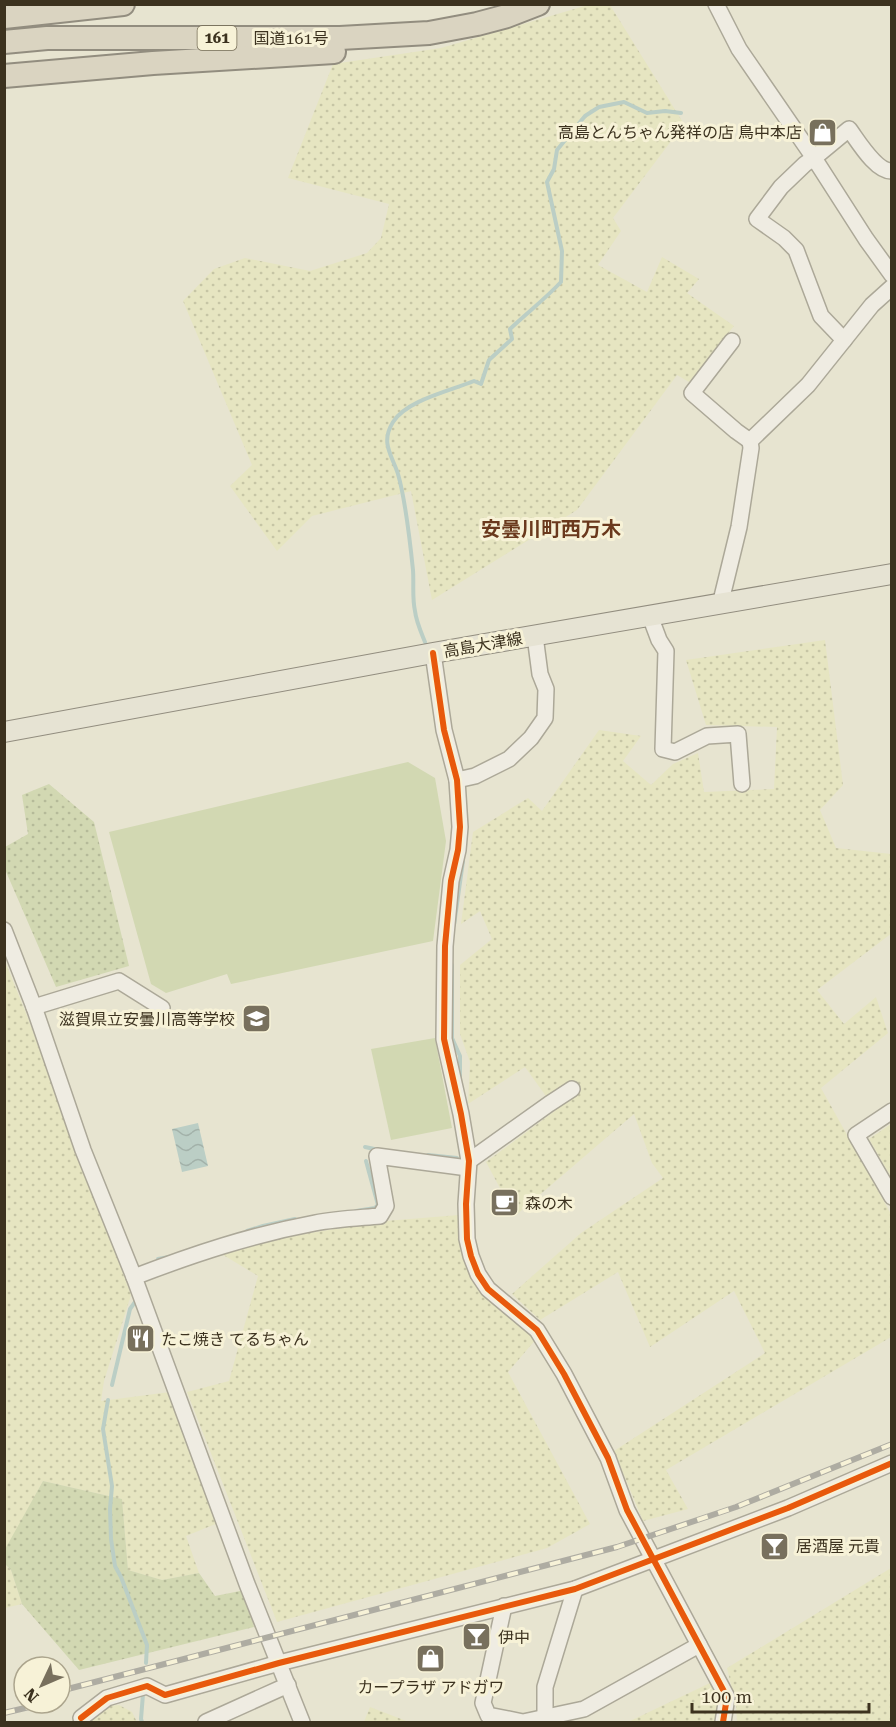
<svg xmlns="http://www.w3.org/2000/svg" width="896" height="1727" font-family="'Roboto Serif','Noto Sans JP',serif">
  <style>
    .farmland { fill: url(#farmland-dots) }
    .grass { fill: url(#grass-dots) }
    .green { fill: #d2d8b2 }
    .water { fill: url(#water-waves) }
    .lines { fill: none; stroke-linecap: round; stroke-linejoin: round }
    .stream { stroke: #bbcec5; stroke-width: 4 }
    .minor-casing { stroke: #aca898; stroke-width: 18 }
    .major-casing { stroke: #928d7f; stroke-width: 22 }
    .highway-casing { stroke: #928d7f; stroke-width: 26 }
    .minor { stroke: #efece2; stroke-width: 15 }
    .major { stroke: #e6e3d3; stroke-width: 20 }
    .highway { stroke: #dad4c1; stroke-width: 22 }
    .rail-casing { stroke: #aeaca2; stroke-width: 6 }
    .rail { stroke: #f7f2d7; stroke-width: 4; stroke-dasharray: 11; stroke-linecap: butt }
    .cycleway-casing { stroke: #f7f2d7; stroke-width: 10 }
    .cycleway { stroke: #e8590c; stroke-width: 6 }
    .labels { text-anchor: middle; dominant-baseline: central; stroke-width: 6; stroke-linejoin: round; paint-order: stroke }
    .shield { fill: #f7f2d7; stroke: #746c56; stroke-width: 1.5 }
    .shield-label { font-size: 15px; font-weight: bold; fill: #3c321f }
    .street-label { font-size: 16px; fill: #3c321f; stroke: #f7f2d7 }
    .poi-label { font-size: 16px; fill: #3c321f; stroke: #f7f2d7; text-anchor: start }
    .quarter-label { font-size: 20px; font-weight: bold; fill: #6a391d; stroke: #f7f2d7 }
  </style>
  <defs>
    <pattern id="farmland-dots" width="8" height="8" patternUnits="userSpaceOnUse" patternTransform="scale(1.5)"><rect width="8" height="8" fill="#e6e5c1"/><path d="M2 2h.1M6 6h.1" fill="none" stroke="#c6c5a5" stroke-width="1.8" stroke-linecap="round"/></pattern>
    <pattern id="grass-dots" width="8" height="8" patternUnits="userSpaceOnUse" patternTransform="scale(1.5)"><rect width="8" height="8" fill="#d2d8b2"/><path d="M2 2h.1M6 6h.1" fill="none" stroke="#b5ba99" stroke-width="1.8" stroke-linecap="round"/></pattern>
    <pattern id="water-waves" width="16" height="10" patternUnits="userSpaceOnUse" patternTransform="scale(1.5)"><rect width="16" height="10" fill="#bbcec5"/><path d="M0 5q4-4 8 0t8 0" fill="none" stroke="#a2b1a9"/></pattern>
  </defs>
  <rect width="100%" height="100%" fill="#e7e4d0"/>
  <g class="farmland">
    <path d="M610,5L684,124L613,218L621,231L598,265L647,292L662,257L699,279L687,293L734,326L689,382L677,375L577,510L432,600L411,491L312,516L277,551L230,486L252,465L183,301L214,269L245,258L310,271L367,253L381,238L389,204L288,178L333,64L441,48L588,5Z"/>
    <path d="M825,640L843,785L820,810L836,848L891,854L892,933L817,990L844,1024L876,997L888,1033L821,1088L891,1214V1337L666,1470L688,1509L643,1521L614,1451L765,1353L734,1291L650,1347L618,1272L540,1320L512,1294L581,1233L663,1178L652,1163L634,1114L515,1216L486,1162L556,1110L525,1067L468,1104L470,1062L460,1034V965L492,939L480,911L461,924L473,832L528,798L542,811L599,730L641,736L623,761L651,785L673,764L698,753L704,792L774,789L777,727L706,725L686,660Z"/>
    <path d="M4,959L26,1013L131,1295L104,1381L101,1401L170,1392L218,1523L186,1536L199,1573L162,1580L128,1570L122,1499L43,1481L5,1551Z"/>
    <path d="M891,1124V1177L869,1139Z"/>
    <path d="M459,1215L464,1258L537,1338L508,1372L590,1524L547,1548L277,1622L187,1392L229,1381L258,1276L220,1253L285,1237L385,1221Z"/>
    <path d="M4,1564L11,1570L22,1604L5,1608Z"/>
    <path d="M891,1568V1722H737L736,1706L727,1668Z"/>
    <path d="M710,1683L720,1700L714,1722H628Z"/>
    <path d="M119,1705L132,1712L137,1722H90L107,1706Z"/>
    <path d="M370,1707L409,1722H364Z"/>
  </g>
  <g class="grass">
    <path d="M49,784L94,822L129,966L56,987L4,867L5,847L28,834L22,795Z"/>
    <path d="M43,1481L122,1499L128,1570L162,1580L199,1573L215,1596L245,1590L254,1627L79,1670L22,1604L11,1570L5,1564L4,1551Z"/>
  </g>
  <g class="green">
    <path d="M408,762L435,778L446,841L433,941L231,984L227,974L166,993L151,984L109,832Z"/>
    <path d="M435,1038L452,1128L391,1140L371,1049Z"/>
  </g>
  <path class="water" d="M198,1123L208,1166L182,1172L172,1129Z"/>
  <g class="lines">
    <g class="stream">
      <path d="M425,642C421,632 416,621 415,611C412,598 414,583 413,570C410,541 406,502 398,474C392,455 380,443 393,422C407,400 450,391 474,381L481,384L489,360L512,339L510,329C527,313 545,299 561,282L562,251L547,182L554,169L557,150L585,116L599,107L624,102L647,113L665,111L681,113"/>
      <path d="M454,925L463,861"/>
      <path d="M452,965V1038L460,1056V1079"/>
      <path d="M365,1147L379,1150"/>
      <path d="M428,1155L457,1158"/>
      <path d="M356,1211L375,1208L378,1205L366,1161"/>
      <path d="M247,1231L263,1226L295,1219"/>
      <path d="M158,1259L169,1257"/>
      <path d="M112,1385L130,1309L135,1302"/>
      <path d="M108,1400L103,1429L112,1486L110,1509L111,1539L115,1566L121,1577L147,1645L146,1663"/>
      <path d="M142,1722L141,1719L143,1694"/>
    </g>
    <defs>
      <g id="minor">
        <path d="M716,4L739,49L814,158L866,239L892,275"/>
        <path d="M844,340L821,316L796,250L784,238L757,219L781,187L805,164L814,158L849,129C858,141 876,172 892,171"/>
        <path d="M732,341L692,393L736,431L750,441"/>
        <path d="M720,605L739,527L751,448L750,441L808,385L872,305L892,287"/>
        <path d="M650,616L659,640L666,651L663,749L675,752L707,736L738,734L742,784"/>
        <path d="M433,653L444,730L457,780L460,827L458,850L451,881L445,946L444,1039L461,1114L469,1161L466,1204L467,1239L471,1256L478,1274L488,1289L537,1330L564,1374L608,1458L627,1510L727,1697L723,1722"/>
        <path d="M457,780L475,776L509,759L531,738L545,718L546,689L540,674L535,636"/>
        <path d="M4,930L34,1007L83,1150L134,1277L247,1584L302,1722"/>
        <path d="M34,1007L119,981L162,1008"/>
        <path d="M892,1111L856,1135L892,1197"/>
        <path d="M469,1161L549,1104L572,1089"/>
        <path d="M134,1277C194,1254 251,1235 315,1223C336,1219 358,1218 380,1216L386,1206L377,1156L468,1168"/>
        <path d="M504,1606L483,1703L488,1715L523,1722L584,1709L699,1645"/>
        <path d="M81,1718L107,1698L147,1686L165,1695L279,1663L575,1589L788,1508L892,1463"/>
        <path d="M206,1722L288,1685"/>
        <path d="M548,1722L545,1717V1687L575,1589"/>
      </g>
      <path id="major" d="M4,732L433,653L892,574"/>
      <g id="highway">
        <path d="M4,17L123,4"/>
        <path d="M4,42L47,38H340L429,33L477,24L507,16L538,4"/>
        <path d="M4,76L153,63L334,52"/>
      </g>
    </defs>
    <use href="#minor" class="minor-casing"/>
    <use href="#major" class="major-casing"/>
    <use href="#highway" class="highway-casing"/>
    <use href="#minor" class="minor"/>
    <use href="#major" class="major"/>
    <use href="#highway" class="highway"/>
    <defs>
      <g id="rail">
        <path d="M60,1691L617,1547L736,1507L892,1444"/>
        <path d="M4,1713L46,1703"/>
      </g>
    </defs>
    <use href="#rail" class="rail-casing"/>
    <use href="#rail" class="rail"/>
    <defs>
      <g id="cycleway">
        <path d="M433,653L444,730L457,780L460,827L458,850L451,881L445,946L444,1039L461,1114L469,1161L466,1204L467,1239L471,1256L478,1274L488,1289L537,1330L564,1374L608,1458L627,1510L727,1697L723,1722"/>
        <path d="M81,1718L107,1698L147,1686L165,1695L279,1663L575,1589L788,1508L892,1463"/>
      </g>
    </defs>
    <use href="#cycleway" class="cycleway-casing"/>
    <use href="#cycleway" class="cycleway"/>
  </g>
  <defs>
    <symbol id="shop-square" viewBox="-11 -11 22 22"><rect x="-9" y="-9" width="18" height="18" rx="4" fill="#78705d" stroke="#f7f2d7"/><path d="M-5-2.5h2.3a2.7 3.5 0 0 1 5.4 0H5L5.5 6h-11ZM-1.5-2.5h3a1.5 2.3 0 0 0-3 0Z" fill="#fff"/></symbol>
    <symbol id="school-square" viewBox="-11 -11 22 22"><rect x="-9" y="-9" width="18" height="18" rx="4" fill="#78705d" stroke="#f7f2d7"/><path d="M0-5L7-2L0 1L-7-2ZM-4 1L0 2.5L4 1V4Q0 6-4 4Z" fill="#fff"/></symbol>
    <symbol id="cafe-square" viewBox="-11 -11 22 22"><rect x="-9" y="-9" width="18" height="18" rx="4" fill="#78705d" stroke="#f7f2d7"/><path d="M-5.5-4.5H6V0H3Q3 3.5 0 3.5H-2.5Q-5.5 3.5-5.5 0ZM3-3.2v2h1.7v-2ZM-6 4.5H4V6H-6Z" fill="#fff"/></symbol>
    <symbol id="restaurant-square" viewBox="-11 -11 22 22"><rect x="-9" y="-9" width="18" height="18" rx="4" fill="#78705d" stroke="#f7f2d7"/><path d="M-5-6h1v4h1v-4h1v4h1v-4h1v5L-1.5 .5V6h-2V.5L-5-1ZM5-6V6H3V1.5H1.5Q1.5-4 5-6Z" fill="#fff"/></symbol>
    <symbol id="bar-square" viewBox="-11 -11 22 22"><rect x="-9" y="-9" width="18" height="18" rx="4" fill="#78705d" stroke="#f7f2d7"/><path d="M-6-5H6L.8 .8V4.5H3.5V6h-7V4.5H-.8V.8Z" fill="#fff"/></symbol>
  </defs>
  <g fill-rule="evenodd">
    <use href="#shop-square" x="806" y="116" width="33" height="33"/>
    <use href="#school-square" x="240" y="1002" width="33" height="33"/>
    <use href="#cafe-square" x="488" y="1186" width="33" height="33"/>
    <use href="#restaurant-square" x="124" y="1322" width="33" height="33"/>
    <use href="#bar-square" x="758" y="1530" width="33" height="33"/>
    <use href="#bar-square" x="460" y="1620" width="33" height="33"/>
    <use href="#shop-square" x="414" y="1642" width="33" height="33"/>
  </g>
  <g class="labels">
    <rect class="shield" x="197.5" y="26" width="39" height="24" rx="4.5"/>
    <g class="shield-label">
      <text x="217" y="38">161</text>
    </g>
    <g class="street-label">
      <text x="291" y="38">国道161号</text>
      <text transform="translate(483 645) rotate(-10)">高島大津線</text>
    </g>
    <g class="poi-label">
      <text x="802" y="132" text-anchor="end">高島とんちゃん発祥の店 鳥中本店</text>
      <text x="235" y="1019" text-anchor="end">滋賀県立安曇川高等学校</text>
      <text x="525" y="1203">森の木</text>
      <text x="161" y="1339">たこ焼き てるちゃん</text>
      <text x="796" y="1546">居酒屋 元貴</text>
      <text x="498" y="1637">伊中</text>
      <text x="431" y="1687" text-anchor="middle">カープラザ アドガワ</text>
    </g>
    <g class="quarter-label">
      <text x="551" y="529">安曇川町西万木</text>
    </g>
  </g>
  <rect width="896" height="1727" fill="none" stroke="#3c321f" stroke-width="12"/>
  <g transform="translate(42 1685) rotate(226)"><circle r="28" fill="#f7f2d7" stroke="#aca58d" stroke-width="1.5"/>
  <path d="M0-4.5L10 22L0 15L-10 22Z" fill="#78705d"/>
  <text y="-9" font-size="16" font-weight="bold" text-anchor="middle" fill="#3c321f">N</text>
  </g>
  <path d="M692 1703v9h177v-9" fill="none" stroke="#3c321f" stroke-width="3"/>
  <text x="701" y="1703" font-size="18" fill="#3c321f" stroke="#f7f2d7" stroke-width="4.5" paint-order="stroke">100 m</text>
</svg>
